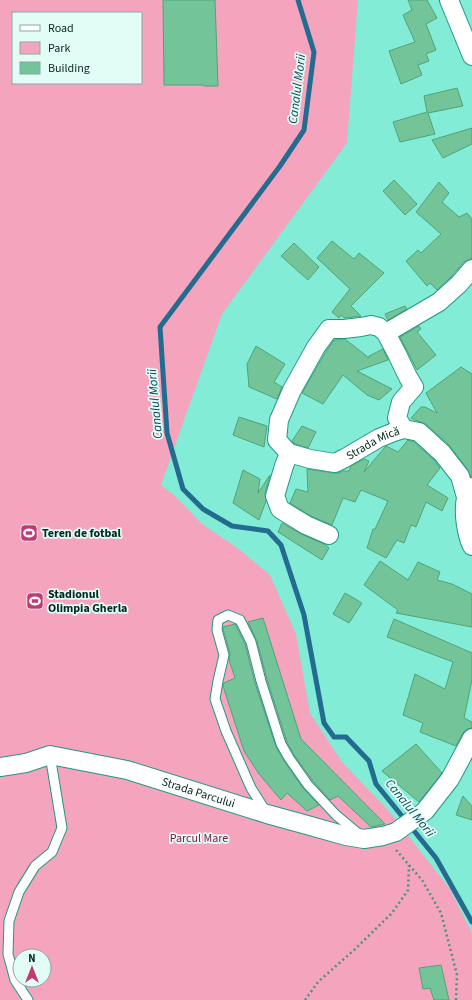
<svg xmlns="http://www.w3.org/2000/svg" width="472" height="1000" font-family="'Source Sans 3',sans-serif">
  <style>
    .green { fill: #f4a4bd; fill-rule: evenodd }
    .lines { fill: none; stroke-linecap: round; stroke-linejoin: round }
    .stream { stroke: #236c8f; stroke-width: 5 }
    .building { fill: #73c599; stroke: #50a378 }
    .service-casing { stroke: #219885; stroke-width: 11 }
    .minor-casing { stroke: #219885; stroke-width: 20 }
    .path { stroke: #499284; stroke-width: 2.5; stroke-dasharray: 2 3; stroke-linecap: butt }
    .service { stroke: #fff; stroke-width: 9 }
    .minor { stroke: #fff; stroke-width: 18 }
    .labels { text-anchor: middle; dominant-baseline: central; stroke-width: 3.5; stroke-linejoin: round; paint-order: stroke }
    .street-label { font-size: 12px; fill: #042721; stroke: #e1fdf6 }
    .poi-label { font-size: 12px; font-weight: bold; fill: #042721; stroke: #e1fdf6; text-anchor: start }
    .park-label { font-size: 12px; fill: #7d1946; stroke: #e1fdf6 }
    .water-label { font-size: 13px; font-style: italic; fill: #0a3c57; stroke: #e1fdf6 }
  </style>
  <rect width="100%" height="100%" fill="#82ecd6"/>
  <path class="green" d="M0,0H358L347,143L222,314L161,485L176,497L202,524L239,549L270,575L296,634L310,713L342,762L389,811L450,889L472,933V1000H0ZM13,13H141V83H13ZM20,956H44V980H20Z"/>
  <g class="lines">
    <path class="stream" d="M298,0L314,52L304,130L280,166L160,327L167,433L183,489L203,509L232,526L268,531L281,545L304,615L324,723L334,737H346L369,761L376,784L436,858L472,922"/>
  </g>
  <g class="building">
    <path d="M163,0H215L218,86H204L203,85H164Z"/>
    <path d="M408,0H427L437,18L426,24L436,50L426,54L429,61L418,65L422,75L401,84L389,51L415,42L403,15L412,10Z"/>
    <path d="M457,88L463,106L428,113L435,134L400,142L393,122L427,112L424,96Z"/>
    <path d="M472,128V144L443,158L432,140Z"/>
    <path d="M394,180L417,204L405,215L383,191Z"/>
    <path d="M439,182L449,193L442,202L459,217L467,213L472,219V258L464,262L451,277L437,290L430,283L427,286L406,261L418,250L421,253L441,234L416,212Z"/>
    <path d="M332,241L354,259L359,253L384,273L351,306L361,316L345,318L341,315L339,318L332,312L350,289L317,258Z"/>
    <path d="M294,243L319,267L308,280L281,256Z"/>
    <path d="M405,306L407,309L388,320L385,314Z"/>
    <path d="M419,326L421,329L417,332L436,355L417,370L400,337Z"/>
    <path d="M345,339L369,358V356L383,349L388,360L357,371L392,389L379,400L367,395L343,375L323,404L302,393L325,353L334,340Z"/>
    <path d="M256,346L285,364L274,382L282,387L277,399L249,387L247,364Z"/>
    <path d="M461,367L472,374V477H471L468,470L449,445L426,424L421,422L415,420L411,418L421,407H425L437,413L426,393Z"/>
    <path d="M239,417L267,426L264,447L233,435Z"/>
    <path d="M302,426L316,432L308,448L295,444L292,441Z"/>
    <path d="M408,440L414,442L434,460L440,468L427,485L448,498L442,511L426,502L416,527L411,525L404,543L397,540L386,558L367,548L373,529H375L388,501L361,490L355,502L343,498L332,525L311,516L290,503L296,489L308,492L307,469L333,473H339L343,471H349L351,466L364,459L369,461L364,472L386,446L398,452Z"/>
    <path d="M243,470L260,479L258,493L270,475L265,493L266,501L259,520L233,503Z"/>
    <path d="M282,523L301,534L324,544L329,548L322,560L278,532Z"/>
    <path d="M380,561L408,580L418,562L440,572L437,580L452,584L472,594V627L396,613L398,610L364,585Z"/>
    <path d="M345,593L362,603L349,623L333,614Z"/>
    <path d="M263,618L301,739L385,824L371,827L338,796L330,800L313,781L294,755L287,742L267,679L257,641L248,622Z"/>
    <path d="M394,619L472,653V680L464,718L472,722V728L467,729L463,733L456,746L420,732L423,723L403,715L415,674L445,689L453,662L387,637Z"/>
    <path d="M235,624L245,644L255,683L276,747L284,761L303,788L319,805L307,811L287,793L281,800L259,774L244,751L223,686L224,683L235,678L229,660L230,653L223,629V627Z"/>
    <path d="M416,744L442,773L419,802L382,771Z"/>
    <path d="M463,796L472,806V820L456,815Z"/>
    <path d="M441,965L449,1000H434L430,988L423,989L419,968Z"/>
  </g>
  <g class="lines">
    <defs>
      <g id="service">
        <path d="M266,812L251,788L226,731L215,699L218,681L224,655L217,630L218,620L228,615L240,620L251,642L261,681L281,744L289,758L308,785L336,815L360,835"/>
        <path d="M28,1000L15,980L8,954L9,921L19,892L35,866L52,852L62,828L50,755"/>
      </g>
      <g id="minor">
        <path d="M449,0L472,56"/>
        <path d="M386,333L439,302L459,284L472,269"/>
        <path id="s1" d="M404,429L397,418L401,402L414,387L408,377L397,354L386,333L379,327L371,325L361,327L344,329H329L316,347L292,390L279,420L277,440L289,453L310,459L335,463L345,458L379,438L394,432L404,429L419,432L442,453L460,476L466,497"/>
        <path d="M289,453L284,466L275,496L280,509L306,525L329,535"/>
        <path d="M472,487C470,491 467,494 466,498C463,511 466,534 472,546"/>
        <path id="s2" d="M0,767L26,763L50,755L127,770L267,814L307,825L346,836L364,839L383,836L396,832L425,811L450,779L472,738"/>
      </g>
    </defs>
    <use href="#service" class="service-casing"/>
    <use href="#minor" class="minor-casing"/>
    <g class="path">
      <path d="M396,850L422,880L441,913L457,975L456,1000"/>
      <path d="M305,1000L318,982L354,950L392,913L408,890L409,865"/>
    </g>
    <use href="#service" class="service"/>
    <use href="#minor" class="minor"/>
  </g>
  <defs>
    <symbol id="stadium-square" viewBox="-11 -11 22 22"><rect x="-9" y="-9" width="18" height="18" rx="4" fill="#c23973" stroke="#e1fdf6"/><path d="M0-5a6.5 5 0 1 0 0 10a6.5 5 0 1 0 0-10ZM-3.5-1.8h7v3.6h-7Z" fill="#fff"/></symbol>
  </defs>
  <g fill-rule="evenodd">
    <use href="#stadium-square" x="19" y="523" width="20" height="20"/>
    <use href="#stadium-square" x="25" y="591" width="20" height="20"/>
  </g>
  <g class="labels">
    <g class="street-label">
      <text stroke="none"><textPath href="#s1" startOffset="402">Strada Mică</textPath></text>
      <text stroke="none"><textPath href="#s2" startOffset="205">Strada Parcului</textPath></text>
    </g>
    <g class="poi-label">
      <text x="42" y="533">Teren de fotbal</text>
      <text x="48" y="594">Stadionul<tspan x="48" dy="14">Olimpia Gherla</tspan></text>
    </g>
    <g class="park-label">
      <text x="199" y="838">Parcul Mare</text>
    </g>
    <g class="water-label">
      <text transform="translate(297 89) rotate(-83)">Canalul Morii</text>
      <text transform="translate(155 404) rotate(-95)">Canalul Morii</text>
      <text transform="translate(410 808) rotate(51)">Canalul Morii</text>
    </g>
  </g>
  <rect x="12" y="12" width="130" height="72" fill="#e1fdf6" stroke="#89a7a1"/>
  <rect x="20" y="25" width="20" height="6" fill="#ffffff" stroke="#89a7a1"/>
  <text x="48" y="32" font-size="12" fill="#042721">Road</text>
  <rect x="20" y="42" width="20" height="12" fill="#f4a4bd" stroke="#89a7a1"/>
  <text x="48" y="52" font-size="12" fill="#042721">Park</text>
  <rect x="20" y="62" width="20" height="12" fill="#73c599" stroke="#89a7a1"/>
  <text x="48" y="72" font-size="12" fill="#042721">Building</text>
  <g transform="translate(32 968)"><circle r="19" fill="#e1fdf6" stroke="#89a7a1"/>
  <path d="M0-3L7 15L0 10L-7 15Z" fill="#c23973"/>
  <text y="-6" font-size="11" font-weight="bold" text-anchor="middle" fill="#042721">N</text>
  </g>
</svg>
